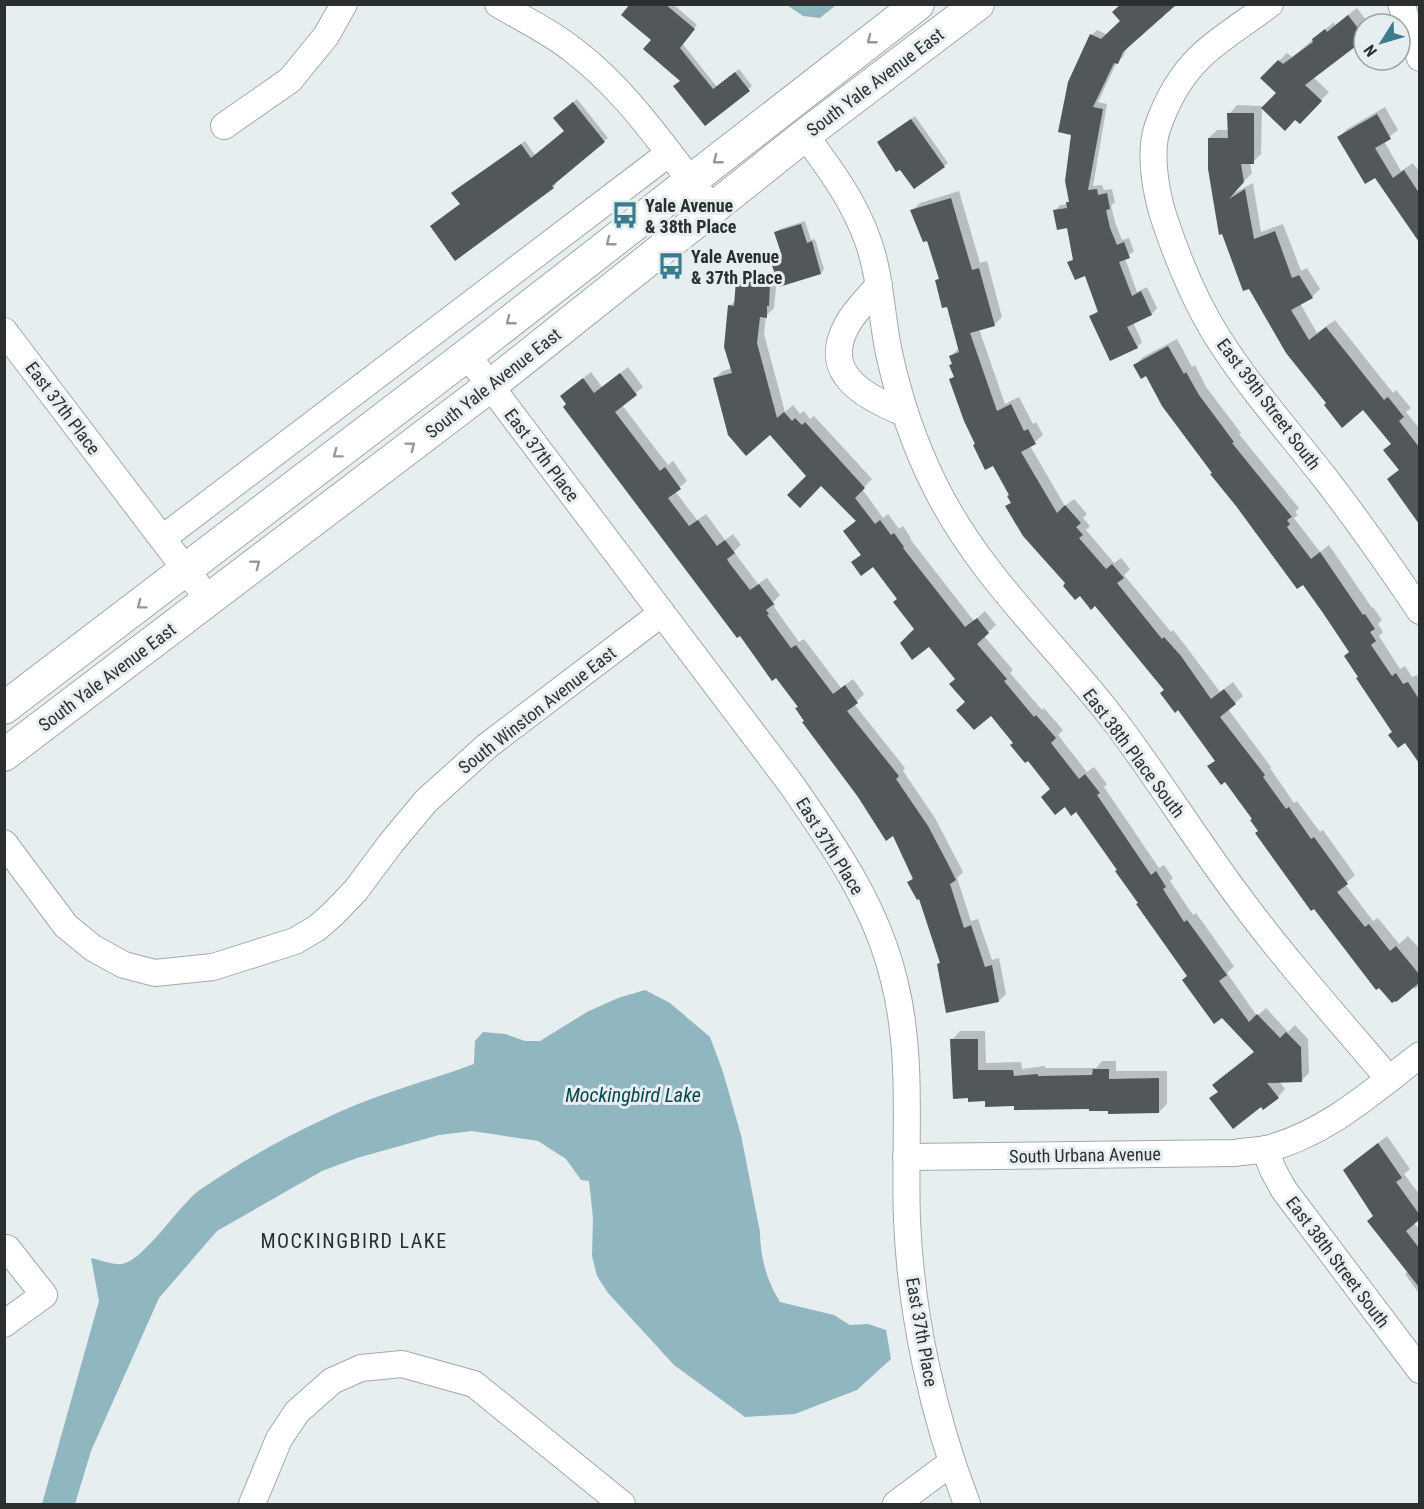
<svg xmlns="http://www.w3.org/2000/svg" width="1424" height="1509" font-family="'Roboto Condensed',sans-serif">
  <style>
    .water { fill: #90b6c0 }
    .shadow { fill: #0003 }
    .building { fill: #525859 }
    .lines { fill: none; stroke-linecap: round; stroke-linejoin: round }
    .minor-casing { stroke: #a2a9ab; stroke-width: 28 }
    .major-casing { stroke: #a2a9ab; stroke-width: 34 }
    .minor { stroke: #fff; stroke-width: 26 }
    .major { stroke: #fff; stroke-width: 32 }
    .oneway { stroke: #969797 }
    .labels { text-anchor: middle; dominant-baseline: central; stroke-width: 6; stroke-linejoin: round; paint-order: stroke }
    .street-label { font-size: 18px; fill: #2c2f2f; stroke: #e7eef0 }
    .poi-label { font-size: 18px; font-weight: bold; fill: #2c2f2f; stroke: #e7eef0; text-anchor: start }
    .water-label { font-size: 20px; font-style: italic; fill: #09434f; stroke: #e7eef0 }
    .neighbourhood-label { font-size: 20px; letter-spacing: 1.5px; fill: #2c2f2f; stroke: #e7eef0 }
  </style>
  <rect width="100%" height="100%" fill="#e7eef0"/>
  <g class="water">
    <path d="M787,5L836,4V5L820,18L803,16Z"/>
    <path d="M645,990L670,1003L710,1037L723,1072L741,1135L760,1232C760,1256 767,1282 780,1302L834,1315L850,1325L868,1324L886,1330L891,1359L857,1390L795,1414L745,1417L674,1365L608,1293L597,1276L592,1256L593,1218L589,1181L581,1180L566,1159L538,1141L472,1131L439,1135L357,1158L322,1171L217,1231L159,1298L91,1451L75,1504H42L99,1301L91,1258C100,1260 113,1265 122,1264C145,1260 179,1204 201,1189C238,1164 279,1140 320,1121C369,1096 422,1083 474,1064L475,1041L483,1032L505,1034L525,1041H540L587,1012L618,998Z"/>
  </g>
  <g class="shadow">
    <path d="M632,4H673L697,25L682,43L717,87L739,69L752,86L705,124L682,80L653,40Z"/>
    <path d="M1123,4L1128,46L1123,57L1117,62L1098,102L1107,104L1093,186L1102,185L1104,190L1112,189L1115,202L1111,206L1115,222L1122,240L1129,238L1134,251L1125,258L1137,292L1147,287L1157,308L1152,314L1133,322L1142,342L1137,347L1091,316L1099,310L1085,274L1069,263L1074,258L1068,227L1055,211L1060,205L1067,204L1070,200L1092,35L1097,30L1108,35L1122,21Z"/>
    <path d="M1357,8L1369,24H1364V38L1313,77L1329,92L1300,122L1278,93L1262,78L1287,53L1292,57L1334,22L1335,25Z"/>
    <path d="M577,99L608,138L604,141L555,181L556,184L553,187L461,204L456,189L472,178L474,179L525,141L535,155L566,131L559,114Z"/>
    <path d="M1237,105L1262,106L1261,154L1253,162H1250L1252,173L1232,194L1253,183L1261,232L1283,224L1301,271L1307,268L1320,289L1312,297L1300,303L1317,333L1335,320L1393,393L1396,390L1411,408L1406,412L1420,429V524L1389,480L1400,469L1392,443L1363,408L1328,403L1250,287L1209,138L1217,130H1229V114Z"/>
    <path d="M1385,107L1398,130L1384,141L1401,171L1413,163L1420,173V220L1411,226L1375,176L1339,137L1347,129Z"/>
    <path d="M915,116L948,163L944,166L882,139Z"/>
    <path d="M959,191L980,263L987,261L1002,317L994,325L979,329L1005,404L1019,397L1033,424L1036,422L1043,435L1030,446L1065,506L1074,499L1087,514L1083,518L1090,526L1086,530L1114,563L1121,558L1130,569L1124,575L1171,632L1173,630L1188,649L1220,692L1233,682L1243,696L1228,709L1271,767L1270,768L1294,803L1297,801L1320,832L1323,830L1355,875L1345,884L1373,921L1378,918L1399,944L1408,936L1420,949V985L1415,989L1260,831L1254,819L1225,780L1209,767L1216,760L1166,689L1095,604L1067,583L1007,506L1012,502L1011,494L993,465L977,443L951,379L955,376L951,356L959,348L948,305L936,281L940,277L928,239L912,211L920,203Z"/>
    <path d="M805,221L811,240L815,239L824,269L821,273L777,277L774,308L766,316L764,334L785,412L793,405L800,414L804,411L810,419L814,416L872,479L862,489L883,518L888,514L899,529L903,526L911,538L910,539L974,621L985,611L996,625L984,636L1013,670L1010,673L1042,710L1044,708L1063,730L1058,735L1087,772L1094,767L1107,784L1104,787L1159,868L1164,865L1173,878L1170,881L1193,915L1196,913L1234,966L1227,973L1257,1016L1266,1008L1288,1032L1295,1025L1308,1039L1309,1073L1301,1081H1279L1285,1089L1278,1097L1261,1105L1211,1099L1219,1091L1214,1085L1255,1051L1188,975L1119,870L1076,810L1052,789L991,714L966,701L956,679L916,629L899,599L873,565L853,562L862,554L845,531L857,520L821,484L808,476L770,433L715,378L723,371L732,368L729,306L736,300L737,280L745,272L777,275L772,259L783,254L776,232L780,229Z"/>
    <path d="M1177,339L1192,367L1195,365L1206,387L1241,433L1239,434L1299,508L1295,512L1298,515L1294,518L1320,552L1329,545L1372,608L1373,607L1382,620L1378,624L1383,632L1379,636L1400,669L1405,666L1412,677L1417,675L1420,679V760L1405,741L1393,732L1350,652L1303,583L1147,375L1135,365L1143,357Z"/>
    <path d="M628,367L643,387L622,405L668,465L673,461L687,481L675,491L697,520L706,514L725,540L733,534L741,545L734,551L737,556L758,584L767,578L780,595L773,602L775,605L774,607L799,642L804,639L841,688L853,679L864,694L854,704L905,768L903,771L935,818L963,872L957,878L971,921L978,919L992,960L999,958L1006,994L999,1001L938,964L941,961L920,897L909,882L914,877L893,834L806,720L799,707L562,396L591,372L602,387Z"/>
    <path d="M960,1031H985L986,1063L1021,1062L1022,1069L1045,1066V1068H1096L1102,1061H1116V1071H1167V1104L1159,1112L1015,1105L986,1100L952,1040Z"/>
    <path d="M1387,1136L1410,1169L1404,1174L1420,1195V1219L1414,1223L1420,1230V1295L1405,1274L1409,1271L1375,1215L1353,1162Z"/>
  </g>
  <g class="building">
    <path d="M630,4H665L695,29L680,48L713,89L735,72L750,91L705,126L673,86L680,81L643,49L651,40L621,15Z"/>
    <path d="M1121,4H1177L1123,52L1118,64L1114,63L1093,107L1103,109L1088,190L1097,189L1098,195L1107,193L1110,209L1106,210L1110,228L1117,245L1124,242L1130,258L1119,262L1132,296L1141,291L1152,315L1127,327L1138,348L1110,361L1089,316L1098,312L1085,276L1075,280L1067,262L1073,260L1067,228L1057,230L1053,210L1067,208L1066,202H1069L1065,181L1071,135L1058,132L1068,82L1090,34L1101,39L1120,21L1112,12Z"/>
    <path d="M1348,15L1364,36V40L1305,85L1322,101L1300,124L1295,120L1285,131L1261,108L1276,93L1260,78L1278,60L1283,64L1313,42L1312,39L1325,29L1327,32Z"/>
    <path d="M573,102L605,142L552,186L554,188L455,261L430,226L460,204L451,193L521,144L531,158L564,131L553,118Z"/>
    <path d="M1227,113H1254V164H1241L1244,182L1229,199L1245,189L1254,239L1275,231L1292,278L1299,275L1313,298L1291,310L1309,340L1326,327L1384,400L1388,397L1404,417L1399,421L1419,447V524L1387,479L1399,470L1383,450L1391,444L1363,410L1342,428L1324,405L1326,403L1286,353L1249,289L1243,291L1222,234L1219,235L1208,169V138H1228Z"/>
    <path d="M1377,114L1391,139L1375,148L1393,178L1404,170L1419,193V242L1375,178L1365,184L1337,137Z"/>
    <path d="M911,119L945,167L914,189L900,170L896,172L877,142Z"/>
    <path d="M951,198L972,270L979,268L995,326L970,333L997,411L1011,404L1024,431L1028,429L1036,444L1021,452L1057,513L1065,505L1081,523L1076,527L1083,535L1079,538L1106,569L1112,564L1124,578L1117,583L1162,639L1164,637L1181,656L1211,699L1224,689L1236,704L1220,717L1265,775L1263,777L1286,809L1289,807L1311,839L1314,837L1348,884L1337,892L1365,927L1369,924L1390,951L1396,946L1419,974V983L1396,1002L1395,1001L1392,1003L1379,988L1376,990L1314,909L1311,911L1255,833L1258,831L1250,820L1252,819L1225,782L1221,785L1207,766L1215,761L1178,710L1175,713L1160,693L1164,690L1095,606L1091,610L1080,596L1075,600L1063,586L1065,583L1023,536L1005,506L1011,503L1007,496L1009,495L993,466L985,470L973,445L975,444L964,421L949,379L954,377L949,365L952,364L949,356L959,352L947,307L942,308L935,280L939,279L927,241L923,242L910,210Z"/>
    <path d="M801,224L807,243L812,241L821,274L779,287L770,259L782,256L774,232Z"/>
    <path d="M736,280L770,283L769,306H767V318L760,317L757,343L777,418L784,412L792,421L795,418L802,425L805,422L865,488L855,498L875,524L880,520L891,535L894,533L904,547L903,548L965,627L977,618L989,633L977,644L1007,679L1004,681L1034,717L1036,715L1056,738L1051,743L1079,779L1085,774L1100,793L1097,795L1151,875L1156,871L1166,887L1163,889L1184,922L1187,920L1227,975L1219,981L1249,1022L1257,1014L1280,1038L1286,1032L1301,1047L1302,1082L1267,1083L1279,1098L1263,1110L1261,1107L1233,1129L1209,1098L1218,1092L1212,1085L1254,1052L1222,1018L1214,1024L1182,980L1187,976L1136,904L1138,903L1115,871L1117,870L1076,812L1071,816L1065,807L1055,815L1041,797L1050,789L1028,761L1025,763L1010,745L1013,743L991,716L974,730L956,710L965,702L949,684L955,679L929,647L912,660L900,643L914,629L893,602L897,599L873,567L861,576L851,562L861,555L843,531L856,521L821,486L800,508L787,495L806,476L770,435L746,456L728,435L713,378L732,373L724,347L728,305L734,306Z"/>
    <path d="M1168,346L1184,374L1186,372L1199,395L1234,442L1232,443L1292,517L1287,520L1290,524L1287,527L1311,559L1320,552L1363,615L1365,614L1375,629L1370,632L1376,641L1371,645L1392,676L1396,673L1403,684L1408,682L1419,699V763L1405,743L1398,748L1388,735L1392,732L1356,678L1358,677L1344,656L1349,652L1323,613L1303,585L1297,589L1236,506L1210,474L1212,473L1162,406L1146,376L1141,379L1133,365Z"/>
    <path d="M620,373L637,395L615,412L660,471L665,467L681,489L668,498L689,526L698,520L717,546L725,540L735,553L727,559L730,564L750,590L759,584L774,604L766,610L769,614L767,615L791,648L796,645L833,694L845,685L858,703L847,711L899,776L896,779L928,826L946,860L956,880L950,884L964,928L971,925L985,967L992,965L999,1002L946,1013L937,964L940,963L919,899L917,900L907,882L913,879L893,836L886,841L858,797L802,722L804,721L795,708L798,707L776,678L772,681L740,636L737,638L563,407L566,404L560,396L583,378L594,393Z"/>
    <path d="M950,1039H978V1070H1013L1014,1076L1038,1074V1076L1092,1075L1093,1069H1109V1079L1159,1078V1113L1108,1114V1111H1089V1109L1014,1110V1106L985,1107V1101L968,1102V1098L953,1099Z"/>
    <path d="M1378,1143L1402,1178L1396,1182L1419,1214V1220L1406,1231L1419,1248V1287L1367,1221L1373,1216L1343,1170Z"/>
  </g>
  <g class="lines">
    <defs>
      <g id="minor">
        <path d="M498,4C523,19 551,32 573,50C630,93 668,154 713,209"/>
        <path d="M1270,4C1248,21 1221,37 1201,56C1181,75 1166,102 1157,129C1149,154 1156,193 1164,218C1178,260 1194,300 1218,338C1249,387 1289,432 1325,478C1358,521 1389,565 1420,611"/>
        <path d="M1401,4L1420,58"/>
        <path d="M224,126L290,80L326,36L344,4"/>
        <path d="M805,135C830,169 854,201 868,241C881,277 881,316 889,353C899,399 914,444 935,486C980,577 1056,644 1117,724C1160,781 1198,843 1241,900C1287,962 1339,1020 1389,1079"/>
        <path d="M879,285C869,297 855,310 847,325C820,374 865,397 904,413"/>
        <path d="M4,331L209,600"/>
        <path d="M467,355L791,784C834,846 876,905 894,980C914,1058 904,1141 907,1220C911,1316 933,1415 967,1504"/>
        <path d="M163,538L668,154"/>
        <path d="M4,843L66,926L93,948L124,965L155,973L213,967L295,941L317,928L333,914L356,890L391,843L426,801L487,746L662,613"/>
        <path d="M1265,1149L1273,1170L1284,1190L1420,1370"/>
        <path d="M906,1157L1235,1153C1245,1151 1257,1151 1267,1149C1327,1133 1372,1092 1420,1055"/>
        <path d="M4,1250L7,1248L44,1295L4,1324"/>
        <path d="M252,1504L279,1439L297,1412L332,1381L361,1368L402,1364L474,1384L622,1504"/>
        <path d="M896,1504L951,1463"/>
      </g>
      <g id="major">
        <path d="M4,708L467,355L918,4"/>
        <path d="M4,755L490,386L805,135L978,4"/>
      </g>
    </defs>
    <use href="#minor" class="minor-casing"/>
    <use href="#major" class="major-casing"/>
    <use href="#minor" class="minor"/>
    <use href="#major" class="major"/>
  </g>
  <defs><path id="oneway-chevron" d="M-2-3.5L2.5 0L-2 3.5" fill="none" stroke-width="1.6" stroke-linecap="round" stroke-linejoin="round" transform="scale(1.5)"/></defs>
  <g class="oneway">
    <use href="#oneway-chevron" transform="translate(871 40) rotate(142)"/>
    <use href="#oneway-chevron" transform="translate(717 160) rotate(142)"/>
    <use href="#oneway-chevron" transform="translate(610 242) rotate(142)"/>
    <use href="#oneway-chevron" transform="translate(510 321) rotate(142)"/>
    <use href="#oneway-chevron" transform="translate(411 446) rotate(-37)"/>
    <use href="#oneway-chevron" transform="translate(337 454) rotate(143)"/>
    <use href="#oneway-chevron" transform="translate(256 564) rotate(-37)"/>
    <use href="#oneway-chevron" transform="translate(141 605) rotate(143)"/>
  </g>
  <defs>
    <symbol id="bus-bare" viewBox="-9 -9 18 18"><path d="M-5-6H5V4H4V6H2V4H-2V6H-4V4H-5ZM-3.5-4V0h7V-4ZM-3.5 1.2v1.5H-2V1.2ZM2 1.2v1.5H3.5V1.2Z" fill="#3a7c8d" stroke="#e7eef0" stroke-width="2.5" paint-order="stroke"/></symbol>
  </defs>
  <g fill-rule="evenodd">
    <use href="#bus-bare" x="606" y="196" width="38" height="38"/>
    <use href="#bus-bare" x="652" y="247" width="38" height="38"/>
  </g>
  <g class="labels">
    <g class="street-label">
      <text transform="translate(875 82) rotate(-37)">South Yale Avenue East</text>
      <text transform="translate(493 383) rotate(-38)">South Yale Avenue East</text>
      <text transform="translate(1269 404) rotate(53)">East 39th Street South</text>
      <text transform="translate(63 408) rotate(53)">East 37th Place</text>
      <text transform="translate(542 455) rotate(53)">East 37th Place</text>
      <text transform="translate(107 677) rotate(-37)">South Yale Avenue East</text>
      <text transform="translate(537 710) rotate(-38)">South Winston Avenue East</text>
      <text transform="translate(1134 753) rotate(53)">East 38th Place South</text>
      <text transform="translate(830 846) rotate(58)">East 37th Place</text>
      <text transform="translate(1085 1155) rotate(-1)">South Urbana Avenue</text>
      <text transform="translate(1338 1262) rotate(53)">East 38th Street South</text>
      <text transform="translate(922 1332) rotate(80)">East 37th Place</text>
    </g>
    <g class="poi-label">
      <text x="645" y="205">Yale Avenue<tspan x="645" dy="21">&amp; 38th Place</tspan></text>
      <text x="691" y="256">Yale Avenue<tspan x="691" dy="21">&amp; 37th Place</tspan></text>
    </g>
    <g class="water-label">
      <text x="633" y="1095">Mockingbird Lake</text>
    </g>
    <g class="neighbourhood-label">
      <text x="354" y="1241">MOCKINGBIRD LAKE</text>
    </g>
  </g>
  <rect width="1424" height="1509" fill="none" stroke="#2c2f2f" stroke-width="12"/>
  <g transform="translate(1382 42) rotate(233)"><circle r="28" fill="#e7eef0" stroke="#9ca2a3" stroke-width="1.5"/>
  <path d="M0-4.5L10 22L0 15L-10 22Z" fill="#3a7c8d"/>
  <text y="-9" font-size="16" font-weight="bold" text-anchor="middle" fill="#2c2f2f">N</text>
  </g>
</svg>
